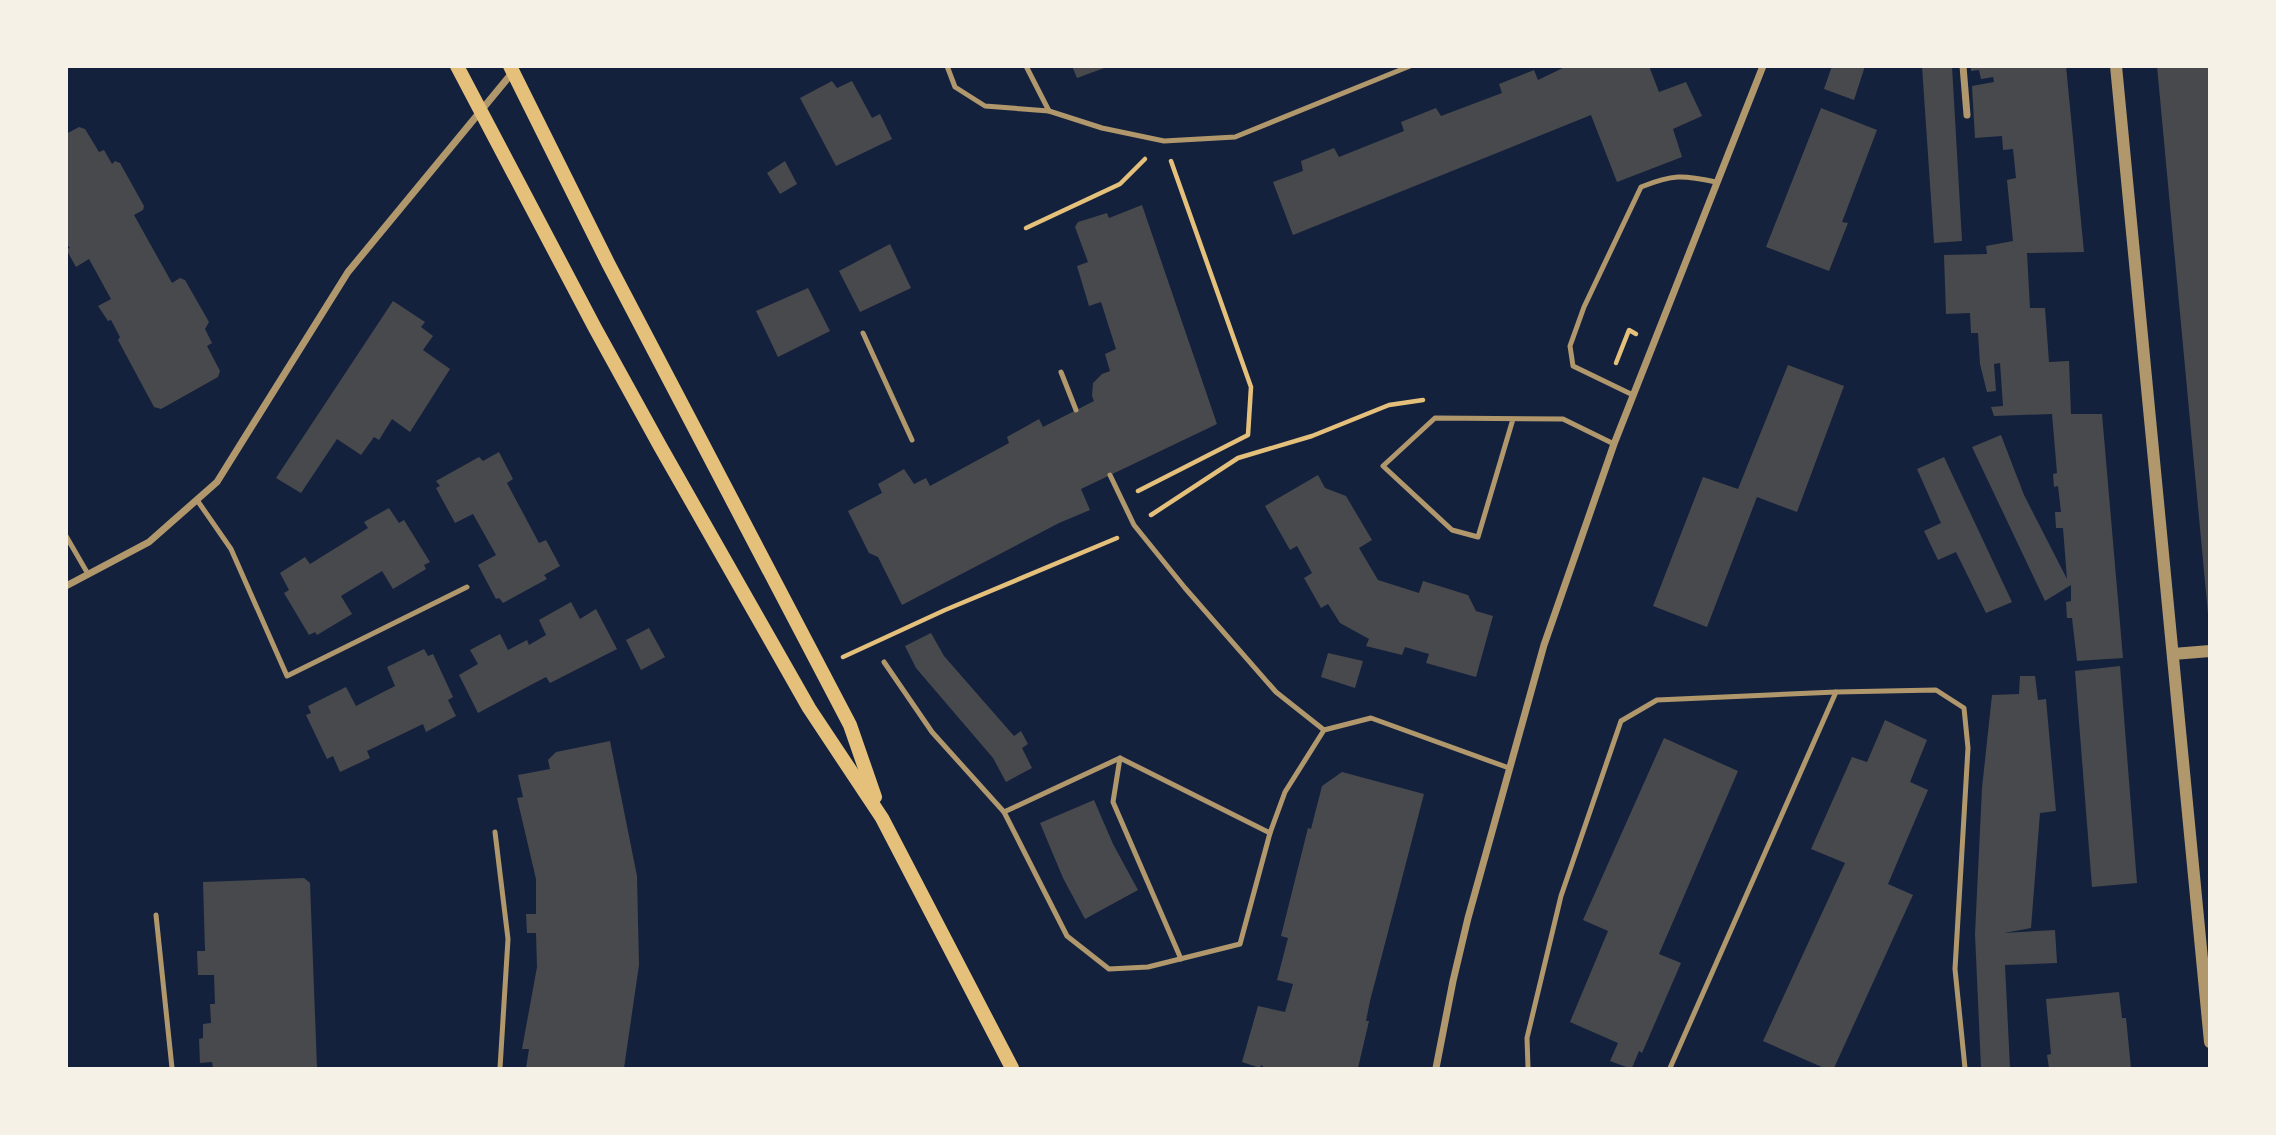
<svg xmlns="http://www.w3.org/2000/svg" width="2276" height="1135" font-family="Rubik,sans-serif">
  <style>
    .building { fill: #48494c }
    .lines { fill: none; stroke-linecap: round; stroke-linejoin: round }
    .path { stroke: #e5c07b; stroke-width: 4.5 }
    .service { stroke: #b1986c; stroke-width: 5 }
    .minor { stroke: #b1986c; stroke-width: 7 }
    .tertiary { stroke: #b1986c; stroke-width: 12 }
    .secondary { stroke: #e5c07b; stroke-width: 14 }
  </style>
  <rect width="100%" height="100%" fill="#14213d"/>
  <g class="building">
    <path d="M1072,66H1107V67L1077,78Z"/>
    <path d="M1567,66H1649L1659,92L1686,82L1702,116L1673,129L1682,157L1617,182L1591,115L1293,235L1273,182L1303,171L1301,161L1334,148L1339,157L1404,131L1401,122L1436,108L1441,116L1502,93L1499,84L1534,70L1538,80Z"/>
    <path d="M1832,66H1865L1854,100L1824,89Z"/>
    <path d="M1922,66H1952L1962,241L1934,243Z"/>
    <path d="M1971,66H2066L2084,252L2027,253L2030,308H2045L2049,362L2069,361L2071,414H2102L2123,658L2077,661L2072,618H2067L2066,602L2071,601V585L2045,601L1972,447L2001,435L2024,495L2067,579L2063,528H2056L2055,512H2061L2058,486L2054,487L2053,474L2057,473L2052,414L1994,416L1991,407L2003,406L2000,363L1994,364L1996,391L1987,392L1980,364L1978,333H1971L1970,313L1946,314L1944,255L1987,254L1986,246L2013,241L2007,180L2016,178L2013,149L2003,150L2002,136L1975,138L1972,86L1994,82L1993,77L1981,79L1979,70L1971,71Z"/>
    <path d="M2157,66H2209V614H2208Z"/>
    <path d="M832,81L837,88L852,81L872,118L880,114L892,139L836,166L800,98Z"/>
    <path d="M1821,108L1877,130L1842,222L1848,223L1829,271L1766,247Z"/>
    <path d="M79,127L85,129L99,152L104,150L112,164L115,161L120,163L144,206L143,210L134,215L172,283L180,278L185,280L209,322L205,329L212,343L207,346L220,371L218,377L161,409L154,407L118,340L120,337L111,320L108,321L98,306L111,299L89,259L76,267L66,249L70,248L66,243V134Z"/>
    <path d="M785,161L797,184L780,194L767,173Z"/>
    <path d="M1142,205L1217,424L1081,489L1090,510L1059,523L902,605L878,557L869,553L848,511L882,493L878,484L904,469L914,484L926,478L930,486L1009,443L1007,437L1039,419L1043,427L1094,401L1092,396L1093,383L1102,374L1110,371L1105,354L1116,349L1101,302L1089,306L1077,266L1088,262L1075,227L1078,222L1107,213L1109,218Z"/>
    <path d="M890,244L911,288L860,312L839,271Z"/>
    <path d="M808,288L830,331L778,357L756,311Z"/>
    <path d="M393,301L425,322L421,327L433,336L423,350L450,369L410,432L392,419L379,440L374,437L361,455L337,439L301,493L276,478Z"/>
    <path d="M1788,365L1844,386L1797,512L1757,497L1707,627L1653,606L1703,477L1738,489Z"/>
    <path d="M499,452L513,479L507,483L539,543L546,540L560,566L544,575L547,579L503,603L499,598L496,599L478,565L496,555L473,514L455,523L436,488L440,486L436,481L479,457L483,461Z"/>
    <path d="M1944,457L2012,602L1986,613L1956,552L1938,560L1924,531L1941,523L1917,469Z"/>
    <path d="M1318,475L1325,488L1346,496L1372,540L1359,548L1378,580L1419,593L1423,581L1468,595L1476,611L1493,616L1476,677L1426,663L1429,654L1405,647L1402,655L1366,646L1369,639L1340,623L1328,604L1321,608L1304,578L1312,573L1297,546L1290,550L1265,506Z"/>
    <path d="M389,508L399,523L404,520L430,562L424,565L426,569L393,589L382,571L341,596L352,614L317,635L315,632L309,635L284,593L289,590L280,573L305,557L310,564L368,528L364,522Z"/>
    <path d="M571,602L580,619L596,609L617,649L550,683L546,677L478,713L459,675L478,664L470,650L500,634L508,650L527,640L529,645L546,635L539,620Z"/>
    <path d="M649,628L665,657L641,670L626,640Z"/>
    <path d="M931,633L944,656L1014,736L1021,731L1028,744L1022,748L1032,768L1006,782L993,758L916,668L905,646Z"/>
    <path d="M424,649L428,656L433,654L453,697L448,700L456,716L426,732L423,724L367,751L370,758L340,772L333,756L327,759L306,715L311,713L308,706L346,687L356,706L395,686L387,667Z"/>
    <path d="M1328,653L1363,661L1355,688L1321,677Z"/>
    <path d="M2120,666L2137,883L2092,887L2075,671Z"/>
    <path d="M2020,676H2035L2038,700L2046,699L2056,811L2040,813L2031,928L2004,933L2055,930L2057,963L2005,965L2010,1068H1981L1975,934L1982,788L1992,695L2019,694Z"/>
    <path d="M1885,720L1927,740L1910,782L1928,790L1888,884L1913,895L1834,1068H1824L1763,1041L1845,863L1811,849L1852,757L1867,762Z"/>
    <path d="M1664,738L1738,771L1659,954L1681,963L1642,1053L1639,1051L1632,1068H1629L1610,1061L1618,1043L1570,1022L1608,931L1583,920Z"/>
    <path d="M610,741L637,876L639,965L624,1068H526L529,1049H522L537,967L536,933H527L526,914H536V879L517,798L523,797L518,775L550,769L548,760L556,752Z"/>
    <path d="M1342,772L1424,794L1370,1001L1366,1021H1369L1358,1068H1265L1261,1065L1260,1068L1242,1062L1258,1006L1285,1012L1293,984L1277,980L1288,938L1281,936L1308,828L1311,829L1322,786Z"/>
    <path d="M1094,800L1113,844L1138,890L1085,919L1063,878L1040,823Z"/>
    <path d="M304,878L310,883L317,1068H213L212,1062L200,1063L199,1039L203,1038V1024L211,1023L210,1004H215L214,975H198L197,951H205L203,882Z"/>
    <path d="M2119,992L2122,1018H2126L2131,1068H2049L2047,1055L2051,1054L2046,999Z"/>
  </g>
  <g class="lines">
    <g class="path">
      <path d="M1026,228L1120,184L1145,159"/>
      <path d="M1616,363L1629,330L1636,334"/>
      <path d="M1138,491L1248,435L1251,387L1171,161"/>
      <path d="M1151,515L1238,458L1312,436L1389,405L1423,400"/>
      <path d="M843,657L945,610L1117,538"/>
    </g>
    <g class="service">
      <path d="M947,66L955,87L985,106L1049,111L1102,128L1164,141L1235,137L1410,66"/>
      <path d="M1026,66L1049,111"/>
      <path d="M863,333L912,440"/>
      <path d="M1061,372L1076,410"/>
      <path d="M1633,395L1573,366L1570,346L1584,307L1641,187C1673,174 1683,175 1716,182"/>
      <path d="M1513,419L1478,537L1452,530L1383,466L1435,418L1563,419L1614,444"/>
      <path d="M1110,475L1134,525L1185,588L1276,692L1324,730"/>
      <path d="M197,500L231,549L287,676L467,587"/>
      <path d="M66,536L88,574"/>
      <path d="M884,662L932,732L1004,812L1120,758L1270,833L1285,792L1324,730L1371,718L1509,768"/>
      <path d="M1120,758L1113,802L1181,959"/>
      <path d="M1004,812L1067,936L1109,969L1148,967L1240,944L1270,833"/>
      <path d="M495,832L508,939L500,1068"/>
      <path d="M156,915L172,1068"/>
      <path d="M1528,1068L1527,1038L1561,896L1621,721L1657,700L1836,692L1936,690L1964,708L1968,748L1955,969L1965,1068"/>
      <path d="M1670,1068L1836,692"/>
    </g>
    <g class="minor">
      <path d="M1963,66L1967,115"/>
      <path d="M66,586L149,542L217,482L348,272L512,73"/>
      <path d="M1436,1068L1453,981L1468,918L1544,645L1614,444L1763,66"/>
    </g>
    <g class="tertiary">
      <path d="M2116,66L2210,1042"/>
      <path d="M2173,654L2210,651"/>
    </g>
    <g class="secondary">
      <path d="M457,66L595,328L660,446L809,708L882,818L1012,1068"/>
      <path d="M510,66L608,263L850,725L875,797"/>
    </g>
  </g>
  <rect width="2276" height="1135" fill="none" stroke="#f6f1e7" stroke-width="136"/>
</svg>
